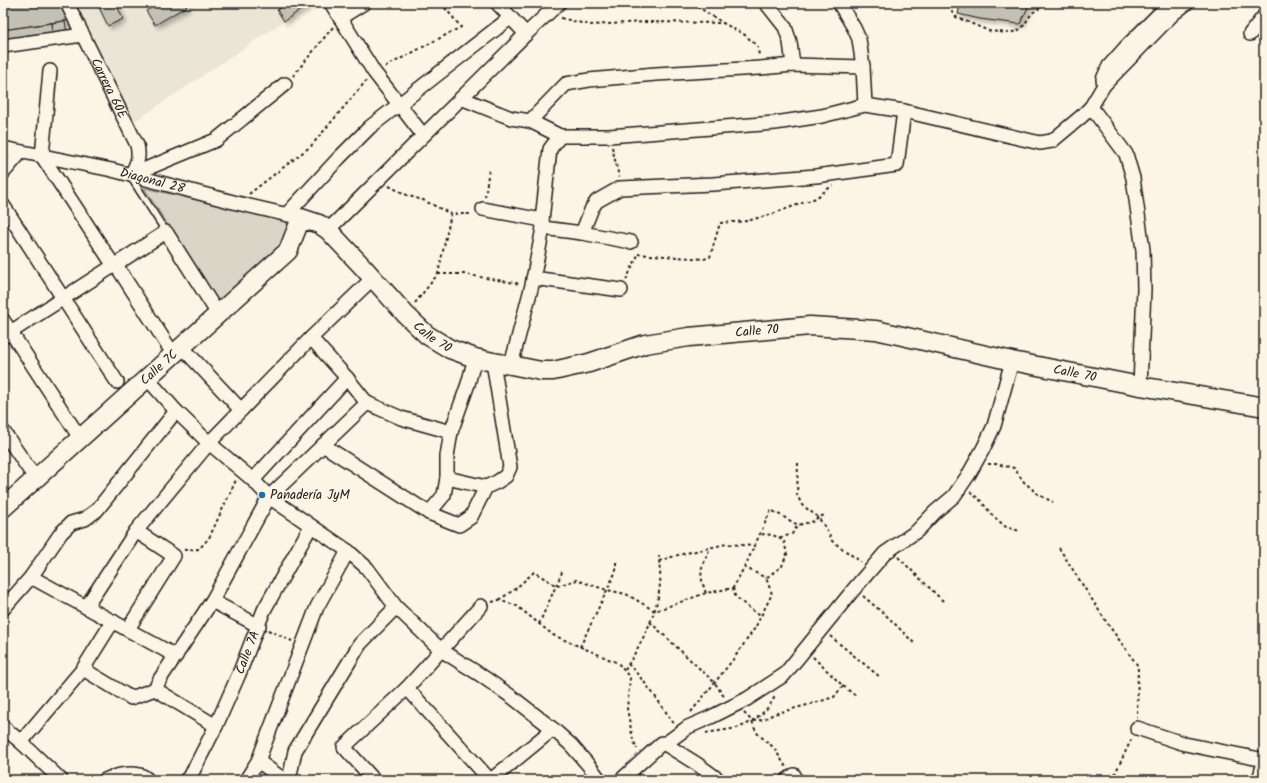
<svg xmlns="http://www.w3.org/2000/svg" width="1267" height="783" font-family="Kalam,sans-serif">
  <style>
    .built { fill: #ebe5d6 }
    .green { fill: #dbd5c8; stroke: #7c7872 }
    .building { fill: #c4c0b3; stroke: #1c1c1c; filter: url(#shadow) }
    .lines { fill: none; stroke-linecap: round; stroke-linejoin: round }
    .lane-casing { stroke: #1c1c1c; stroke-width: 9 }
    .street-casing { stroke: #1c1c1c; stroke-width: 16 }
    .secondary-casing { stroke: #1c1c1c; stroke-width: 21 }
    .path { stroke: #1c1c1c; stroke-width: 2; stroke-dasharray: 3 3; stroke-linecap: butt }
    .lane { stroke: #fcf5e5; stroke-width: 6 }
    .street { stroke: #fcf5e5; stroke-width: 13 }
    .secondary { stroke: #fcf5e5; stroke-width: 18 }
    .poi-dot { fill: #1f6fb2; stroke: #fcf5e5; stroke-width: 1.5 }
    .labels { text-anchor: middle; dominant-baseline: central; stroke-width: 3.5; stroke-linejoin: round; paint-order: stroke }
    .street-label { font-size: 13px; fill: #1c1c1c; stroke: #fcf5e5 }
    .poi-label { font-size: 13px; fill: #1c1c1c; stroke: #fcf5e5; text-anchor: start }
  </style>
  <defs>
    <filter id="shadow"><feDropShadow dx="3.5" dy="3.5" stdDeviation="2" flood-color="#0004"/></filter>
  </defs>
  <rect width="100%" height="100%" fill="#fcf5e5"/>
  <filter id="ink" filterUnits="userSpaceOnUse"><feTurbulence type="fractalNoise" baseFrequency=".025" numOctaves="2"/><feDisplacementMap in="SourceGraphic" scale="8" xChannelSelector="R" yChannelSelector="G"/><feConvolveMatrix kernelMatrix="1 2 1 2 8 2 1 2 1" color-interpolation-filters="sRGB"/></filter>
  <g filter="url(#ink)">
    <path class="built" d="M72,3H77L79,6L86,3H97L108,26L123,19L116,3H118L120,7L129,3H159L147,11L155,25L187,6L185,3H311L131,124Z"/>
    <path class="green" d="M144,188L285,220L290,229L282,247L220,305Z"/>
    <g class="building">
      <path d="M3,3H62L70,20L3,30Z"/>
      <path d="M97,3H116L123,19L108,26Z"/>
      <path d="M159,3H185L187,6L155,25L146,11Z"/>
      <path d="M288,3H311L284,21L277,10Z"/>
      <path d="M334,3H347L349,6L340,12Z"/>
      <path d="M960,3H1030L1020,24L980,19L958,14Z"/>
      <path d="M65,21L67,34L53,36L52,23Z"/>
      <path d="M52,23L53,36L3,43V30Z"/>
    </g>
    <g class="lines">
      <defs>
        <path id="lane" d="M130,176L166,232"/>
        <g id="street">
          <path id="s1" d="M67,3L137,145C140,158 137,163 131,175"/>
          <path d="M331,3L374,72L423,135"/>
          <path d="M497,3L526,34"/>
          <path d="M766,3L785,27L790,42L793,65"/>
          <path d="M839,3L854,28L859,39L863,67L865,105"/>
          <path d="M340,18L364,3"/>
          <path d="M1250,34L1264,16"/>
          <path d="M3,46L83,35"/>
          <path d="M50,71L42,156L114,266"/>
          <path d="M1104,85L1103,79L1109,66L1125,48L1170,3"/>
          <path d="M461,98L511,118L530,121L560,136H609L775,123L822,116L865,105L904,111L1040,143L1052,141L1082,116L1091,107L1104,85L1173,14L1187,3"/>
          <path d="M1091,107L1126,154L1133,178L1143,250L1144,289L1140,386"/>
          <path d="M530,121L566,84L589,80L656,74L760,68L793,65L863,67"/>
          <path id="s2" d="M3,148L112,170L237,203L301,218"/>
          <path d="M3,173L21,152"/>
          <path d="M131,175L216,140L285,84"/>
          <path d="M3,205L117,382"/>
          <path d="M483,209L542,220"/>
          <path d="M287,214L339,158L370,127L510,18"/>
          <path d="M543,228L582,233L631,242"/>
          <path d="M328,230L526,34L559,3"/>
          <path d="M582,233L592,208L597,201L620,188L713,184L816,176L897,165L904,111"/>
          <path d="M116,265L168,346"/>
          <path d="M533,278L621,290"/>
          <path d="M3,320L80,438"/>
          <path d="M3,337L166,232L218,314"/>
          <path d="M311,338L347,378L367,403L401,418L451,432"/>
          <path d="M182,347L241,410"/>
          <path d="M511,365L532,285L543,228L542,220L550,149L560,136"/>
          <path d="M147,378L176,411L209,443L253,480L269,497L348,551L367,568L396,607L441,650L479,674L512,697L553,729L571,745L590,767L600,780"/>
          <path d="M3,431L35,478"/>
          <path d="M323,445L429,513L459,525L471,517L486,487"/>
          <path d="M447,478L486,487L497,482L506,476L510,467L493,362"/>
          <path d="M253,480L347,378"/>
          <path d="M429,513L444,495L447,478V456L451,432L468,384L475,358"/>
          <path d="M31,577L176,656"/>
          <path d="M212,601L259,626"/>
          <path d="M86,607L136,531L209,443L311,338L373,278"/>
          <path d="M3,609L31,577L61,533L71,523L85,519L97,510L176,411"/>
          <path d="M128,629L174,556L136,531"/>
          <path d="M83,669L131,698L155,689L160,679L212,601L269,497L367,403"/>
          <path d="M407,688L490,780"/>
          <path d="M155,689L216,726"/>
          <path d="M3,727L21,742L61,780"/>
          <path d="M1137,728L1185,744L1264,760"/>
          <path d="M21,742L83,669L113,621"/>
          <path d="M665,744L697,764L719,780"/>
          <path d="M258,761L284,780"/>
          <path d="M105,780C116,775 138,770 147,779"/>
          <path id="s3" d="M186,780L191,775L216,726L239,674L264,610L311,526"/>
          <path d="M246,780L258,761L317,607L348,551"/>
          <path d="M289,780L295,751L360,644L396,607"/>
          <path d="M374,780L344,747L407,688L481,606"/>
          <path d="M491,780L553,729"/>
          <path d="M621,780L662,743L665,744L688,727L711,717L747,699L784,675L854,589L885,553L917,531L935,512L954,496L969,474L983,449L994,426L1012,361"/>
          <path d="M787,780L794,775"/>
          <path d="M1259,780L1264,762"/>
        </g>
        <g id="secondary">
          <path id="s4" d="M3,508L288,251L301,218L319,224L328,230L362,266L406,315L427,335L450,349L475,358L493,362L511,365L541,371H553L589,363L645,344L689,337L810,326L876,330L1012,361L1140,386L1264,407"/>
        </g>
      </defs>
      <use href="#lane" class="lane-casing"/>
      <use href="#street" class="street-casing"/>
      <use href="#secondary" class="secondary-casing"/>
      <g class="path">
        <path d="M692,3L723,23L745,35L758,47L759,57"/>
        <path d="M953,6L951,11L956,17L989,31L1009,33L1017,31L1022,28L1032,13L1048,3"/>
        <path d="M561,18L590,25L645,22L723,23"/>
        <path d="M385,67L461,27L445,8L438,3"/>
        <path d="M293,76L333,27"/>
        <path d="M612,147L619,177"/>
        <path d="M389,186L409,196L423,200L451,214H472"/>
        <path d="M249,194L311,146L366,81"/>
        <path d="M485,197L489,169"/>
        <path d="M638,254L704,259L710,257L720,223L747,221L772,214L816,198L833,185"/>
        <path d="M438,274H463L521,284"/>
        <path d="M626,280L638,255"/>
        <path d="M415,303L438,274L451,214"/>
        <path d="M798,463L797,495L802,505L818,517L829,533L832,541L861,562"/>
        <path d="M988,464H996L1014,468L1024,482L1039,495L1053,502"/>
        <path d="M970,492L980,500L993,516L1006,527L1020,531"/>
        <path d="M780,538L792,534L798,525"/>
        <path d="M1059,548L1107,623L1138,666L1137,717"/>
        <path d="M184,550L199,549L209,538L236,480"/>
        <path d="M898,557L945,603"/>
        <path d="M659,561L678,555L726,544L755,546"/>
        <path d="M744,567L766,578"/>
        <path d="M733,588L735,596L750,609L761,615"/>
        <path d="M706,593C698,572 701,568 710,548"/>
        <path d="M863,596L889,618L915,644"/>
        <path d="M499,600L515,589L534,572L557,586L576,580L607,590L626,594L655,611L706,593L733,588L747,562L771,510L798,525L815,521L818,517L826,515"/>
        <path d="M492,602L499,600L517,606L553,635L618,663L630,678L627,709L633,739L637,749"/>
        <path d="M650,622L715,683L722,694L725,697"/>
        <path d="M539,624L563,570"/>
        <path d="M268,630L292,641"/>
        <path d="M830,636L880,677"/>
        <path d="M580,647L616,571V560"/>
        <path d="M813,657L843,686L856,696"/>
        <path d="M628,664C646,682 660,703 674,724"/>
        <path d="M625,670C641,643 657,616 660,584C661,575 659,565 659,556"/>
        <path d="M691,712L732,661L755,628L772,594L766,578L782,566L787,554L784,541L773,535L760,534"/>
        <path d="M744,713L752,721L756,732L774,748L786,767"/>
        <path d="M753,721L762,720L774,714L818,702L834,697L843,686"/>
        <path d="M706,733C717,731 730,730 740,727C754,722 769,710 775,696"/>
        <path d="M1112,780L1132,738"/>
      </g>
      <use href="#lane" class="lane"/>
      <use href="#street" class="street"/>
      <use href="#secondary" class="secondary"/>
    </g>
  </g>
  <circle class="poi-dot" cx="262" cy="495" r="4"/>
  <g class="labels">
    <g class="street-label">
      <text stroke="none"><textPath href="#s1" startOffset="95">Carrera 60E</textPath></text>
      <text stroke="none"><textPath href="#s2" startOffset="153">Diagonal 28</textPath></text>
      <text stroke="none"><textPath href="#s4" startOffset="935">Calle 70</textPath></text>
      <text stroke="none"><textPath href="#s4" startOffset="599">Calle 70</textPath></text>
      <text stroke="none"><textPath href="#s4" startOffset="210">Calle 7C</textPath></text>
      <text stroke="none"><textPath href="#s4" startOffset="1258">Calle 70</textPath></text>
      <text stroke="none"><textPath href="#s3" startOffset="142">Calle 7A</textPath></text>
    </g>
    <g class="poi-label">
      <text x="270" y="495">Panadería JyM</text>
    </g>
  </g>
  <rect width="1267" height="783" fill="none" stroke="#fcf5e5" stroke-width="16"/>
  <rect x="8" y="8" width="1251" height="767" fill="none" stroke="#1c1c1c" stroke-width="1.5" filter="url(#ink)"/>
</svg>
